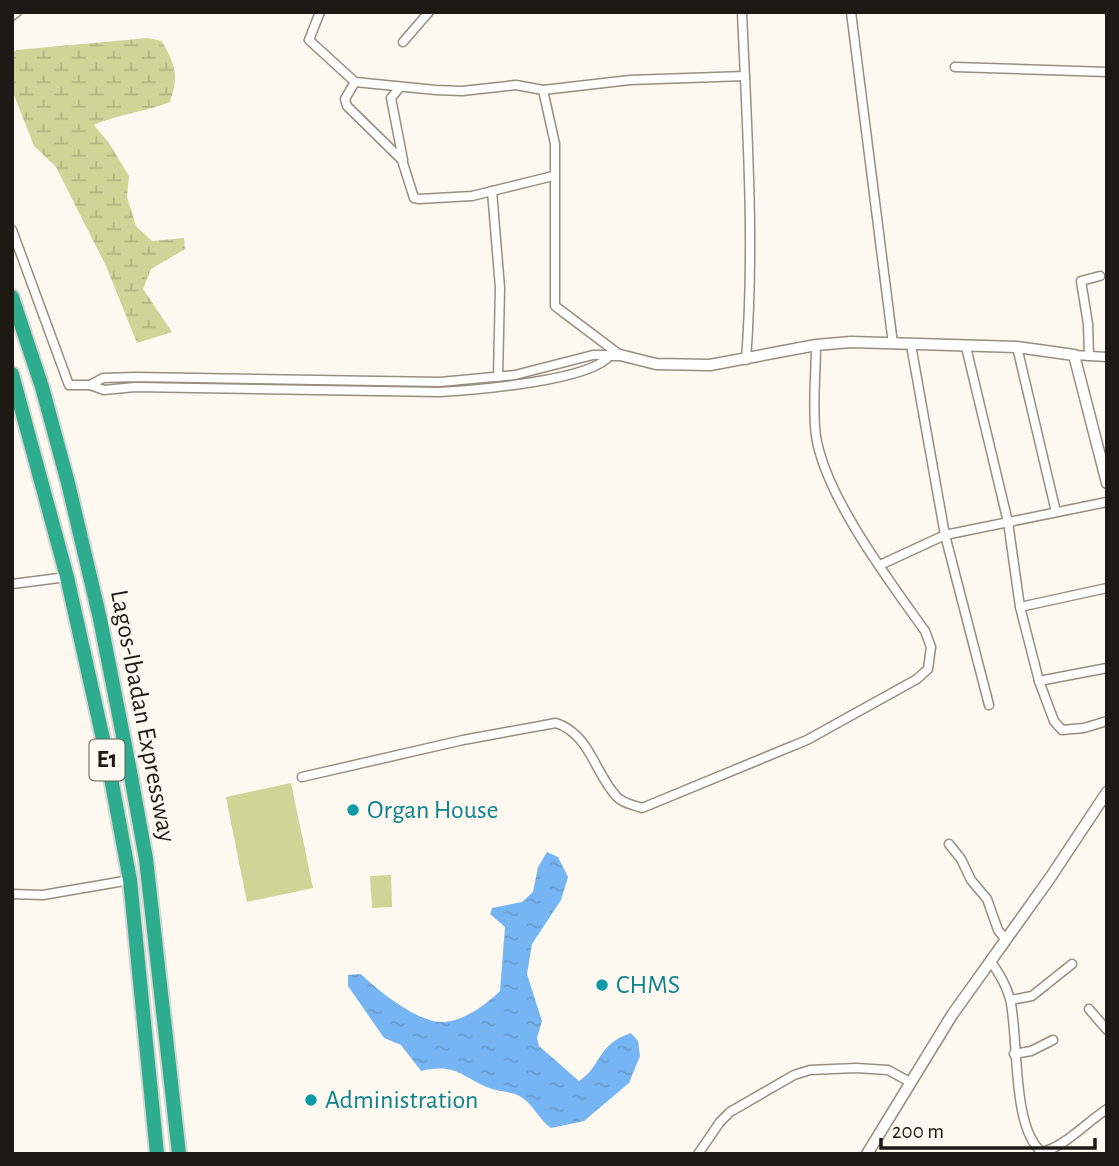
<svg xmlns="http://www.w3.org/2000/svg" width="1119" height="1166" font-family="'Alegreya Sans',sans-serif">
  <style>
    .wetland { fill: url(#wetland-marsh) }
    .pitch { fill: #d0d497 }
    .water { fill: url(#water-ripples) }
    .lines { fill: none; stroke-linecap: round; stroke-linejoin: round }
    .minor-casing { stroke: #968e81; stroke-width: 11 }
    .tertiary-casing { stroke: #968e81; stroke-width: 13 }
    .motorway-casing { stroke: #d6d6d5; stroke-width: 18 }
    .minor { stroke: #fff; stroke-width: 8 }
    .tertiary { stroke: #fff; stroke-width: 10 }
    .motorway { stroke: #2dad8e; stroke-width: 14 }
    .culture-dot { fill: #0f9aa8; stroke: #fef9f0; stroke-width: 2.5 }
    .labels { text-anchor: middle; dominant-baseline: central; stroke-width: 6; stroke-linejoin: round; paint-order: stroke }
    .shield { fill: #fef9f0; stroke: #605d57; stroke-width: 2 }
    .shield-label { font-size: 24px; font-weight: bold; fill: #1d1a15 }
    .street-label { font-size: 26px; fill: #1d1a15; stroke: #fef9f0 }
    .culture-label { font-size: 26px; fill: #0d838f; stroke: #fef9f0; text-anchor: start }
  </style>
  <defs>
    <pattern id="wetland-marsh" width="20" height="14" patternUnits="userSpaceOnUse" patternTransform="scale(1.75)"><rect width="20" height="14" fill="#d0d497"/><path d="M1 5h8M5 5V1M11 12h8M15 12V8" fill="none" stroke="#b2b581"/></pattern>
    <pattern id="water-ripples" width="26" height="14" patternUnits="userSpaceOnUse" patternTransform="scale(1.75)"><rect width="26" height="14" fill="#76b5f3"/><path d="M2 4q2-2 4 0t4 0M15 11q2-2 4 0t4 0" fill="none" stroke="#669bcf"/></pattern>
  </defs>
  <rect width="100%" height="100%" fill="#fef9f0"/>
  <path class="wetland" d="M148,38L162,41C176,68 179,73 170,102C145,112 118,114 94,125L109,143L129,176L127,197L136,226L152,241L184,238L185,249L151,269L143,289L172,332L137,343L106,266L56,167L34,146L12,90V54L16,50Z"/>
  <g class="pitch">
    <path d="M291,783L313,888L247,902L226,797Z"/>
    <path d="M391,875L392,907L372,908L370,876Z"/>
  </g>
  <path class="water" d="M547,852L558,857L568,877L561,900L532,944L527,974L542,1021L537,1038L539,1046L579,1081C602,1066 597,1044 631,1033L638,1041L640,1056L629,1083L584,1121L551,1128C539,1120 534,1105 521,1097C512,1091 499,1092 489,1088C460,1076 456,1063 421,1071L401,1045L384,1038L348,986V975L361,974C378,991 420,1024 444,1022C466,1020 485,1005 500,991L505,927L490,914L492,908L522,902L533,892L538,867Z"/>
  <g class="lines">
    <defs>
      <g id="minor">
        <path d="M320,12L309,40L355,82L436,90L462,91L516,85L543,90L555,144V306L620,355"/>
        <path d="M742,12C747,128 755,244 746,360"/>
        <path d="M851,12L893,344"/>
        <path d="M12,16L17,12"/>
        <path d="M403,42L429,12"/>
        <path d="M955,67L1107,72"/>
        <path d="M355,82L345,99L347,106L402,160L414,198L419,199L472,196L553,176"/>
        <path d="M400,87L391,98L403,160"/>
        <path d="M543,90L630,80L745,76"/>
        <path d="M492,191L500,288L498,377"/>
        <path d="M12,230L69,385H90L104,390L135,387L440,392C472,390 593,381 610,355"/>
        <path d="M911,345L945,535L989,705"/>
        <path d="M966,347L1008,522L1020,607L1039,681L1054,721L1062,730L1084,728L1107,721"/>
        <path d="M1017,347L1056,512"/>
        <path d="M1074,355L1107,357"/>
        <path d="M1089,356L1088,324L1081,281L1100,276"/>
        <path d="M90,385L103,378L135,377L440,382L515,375L593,355H610"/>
        <path d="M880,565L945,535L1107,502"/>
        <path d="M12,584L67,577"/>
        <path d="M1020,607L1107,588"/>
        <path d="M1039,681L1107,668"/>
        <path d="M302,777L463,740L556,723C590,734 595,774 617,797C624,804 634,805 642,808L807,740L917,679L928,669L931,647L925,631C890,582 825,496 816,436C812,407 816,375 816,345"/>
        <path d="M949,844L961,859L971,880L987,899L998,930L1005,939"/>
        <path d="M12,894L43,895L130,880"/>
        <path d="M990,960C998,972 1006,984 1010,999C1019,1034 1011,1129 1042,1152"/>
        <path d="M1011,1000L1032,996L1072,964"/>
        <path d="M1089,1009L1107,1030"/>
        <path d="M1014,1054L1031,1051L1053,1040"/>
        <path d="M1042,1152C1063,1148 1087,1122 1107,1109"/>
        <path d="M698,1154L720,1122L730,1112L794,1075L810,1070L856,1068L888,1070L910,1082"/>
      </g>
      <g id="tertiary">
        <path d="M610,355H620L656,364L710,365L816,345L851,342L1017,347L1074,355L1107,483"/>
        <path d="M867,1154L952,1015L1050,878L1107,792"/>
      </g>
      <g id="motorway">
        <path d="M12,297L42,387L68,483L100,619L130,771L146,859L179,1154"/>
        <path d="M12,374L67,577L107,757L130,880L157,1154"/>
      </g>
    </defs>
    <use href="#minor" class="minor-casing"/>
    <use href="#tertiary" class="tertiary-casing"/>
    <use href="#motorway" class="motorway-casing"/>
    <use href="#minor" class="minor"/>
    <use href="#tertiary" class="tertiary"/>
    <use href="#motorway" class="motorway"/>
  </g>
  <g class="culture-dot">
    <circle cx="353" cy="810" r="7"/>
    <circle cx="602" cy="985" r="7"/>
    <circle cx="311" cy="1100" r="7"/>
  </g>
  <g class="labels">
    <rect class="shield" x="89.5" y="739.5" width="35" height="41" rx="5"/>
    <g class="shield-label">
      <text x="107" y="760">E1</text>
    </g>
    <g class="street-label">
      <text transform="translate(143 716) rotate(79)">Lagos-Ibadan Expressway</text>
    </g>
    <g class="culture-label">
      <text x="367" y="810">Organ House</text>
      <text x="616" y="985">CHMS</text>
      <text x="325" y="1100">Administration</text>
    </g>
  </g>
  <rect width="1119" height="1166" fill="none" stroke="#1d1a15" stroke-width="28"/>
  <path d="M881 1138v10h214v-10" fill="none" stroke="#1d1a15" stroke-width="3.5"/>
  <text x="892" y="1138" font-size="21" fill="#1d1a15" stroke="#fef9f0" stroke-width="5" paint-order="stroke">200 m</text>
</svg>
